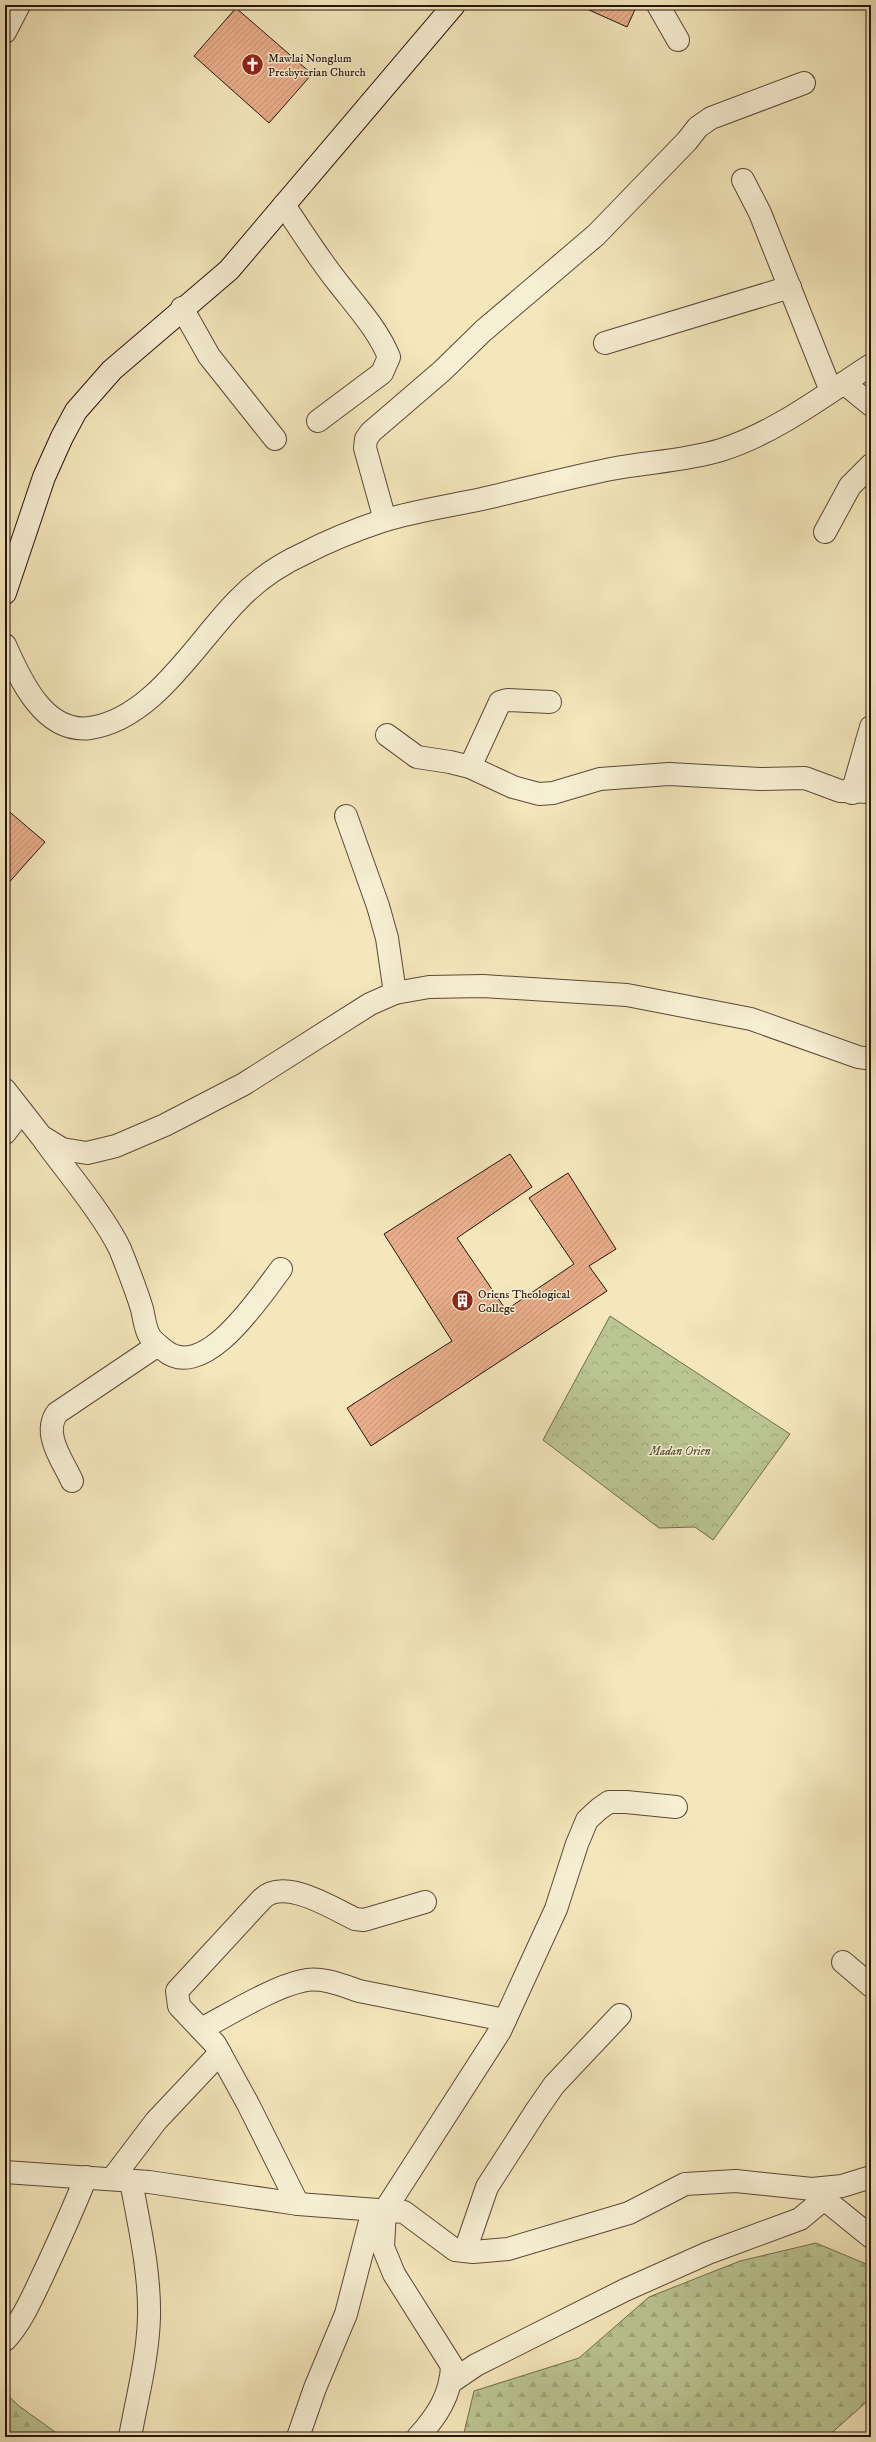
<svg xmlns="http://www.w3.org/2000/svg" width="876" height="2442" font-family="'IM FELL DW Pica',serif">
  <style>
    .forest { fill: url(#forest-firs); stroke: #716c4f }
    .park { fill: url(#park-crowns); stroke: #716c4f }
    .building { fill: url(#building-hatch); stroke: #28140d }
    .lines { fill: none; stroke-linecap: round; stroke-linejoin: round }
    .street-casing { stroke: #5b4938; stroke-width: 24 }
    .secondary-casing { stroke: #28140d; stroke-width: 24 }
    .street { stroke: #f7efd3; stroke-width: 22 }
    .secondary { stroke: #f7efd3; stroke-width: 22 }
    .labels { text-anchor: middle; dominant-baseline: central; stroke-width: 3; stroke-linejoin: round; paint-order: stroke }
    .poi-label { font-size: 12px; fill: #28140d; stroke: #f7efd3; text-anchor: start }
    .park-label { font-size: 12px; font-style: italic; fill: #5b523b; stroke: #f7efd3 }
  </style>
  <defs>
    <pattern id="forest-firs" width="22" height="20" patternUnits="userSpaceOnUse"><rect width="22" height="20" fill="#bac591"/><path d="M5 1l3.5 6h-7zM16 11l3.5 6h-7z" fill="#a0a87c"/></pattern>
    <pattern id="park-crowns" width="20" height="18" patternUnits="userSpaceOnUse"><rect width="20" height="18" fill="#bac591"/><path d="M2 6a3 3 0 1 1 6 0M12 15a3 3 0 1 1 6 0" fill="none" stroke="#a0a87c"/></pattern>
    <pattern id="building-hatch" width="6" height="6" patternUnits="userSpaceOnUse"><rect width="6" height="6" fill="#e9ae8b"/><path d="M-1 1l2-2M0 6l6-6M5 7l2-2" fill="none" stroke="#c89577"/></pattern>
  </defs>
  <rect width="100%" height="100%" fill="#f3e7bb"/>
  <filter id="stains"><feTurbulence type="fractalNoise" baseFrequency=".005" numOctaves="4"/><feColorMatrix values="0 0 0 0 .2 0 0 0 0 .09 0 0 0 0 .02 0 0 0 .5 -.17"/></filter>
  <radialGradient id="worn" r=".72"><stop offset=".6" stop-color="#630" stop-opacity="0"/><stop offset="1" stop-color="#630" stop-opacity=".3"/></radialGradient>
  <g class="forest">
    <path d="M816,2243L871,2266V2398L827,2437H463L474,2391L579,2358L649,2297L740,2261Z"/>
    <path d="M5,2393L19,2406L62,2437H5Z"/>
  </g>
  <path class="park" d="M610,1316L790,1434L713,1540L695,1527L659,1528L543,1440Z"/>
  <g class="building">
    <path d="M578,5H637L627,27Z"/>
    <path d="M236,8L312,74L269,123L194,56Z"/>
    <path d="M5,808L45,842L5,887Z"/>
    <path d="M510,1154L532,1187L457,1238L506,1310L574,1264L529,1198L568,1173L616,1249L589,1266L607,1291L371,1446L347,1408L452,1341L384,1234Z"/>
  </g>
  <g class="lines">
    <defs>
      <g id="street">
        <path d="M658,5L678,40"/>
        <path d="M5,32L19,5"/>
        <path d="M743,180L760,213L831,391"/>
        <path d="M284,205C302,232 319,259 339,284C357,307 378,330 389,357L382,373L318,421"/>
        <path d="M182,308L209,356L275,439"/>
        <path d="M605,343L790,287"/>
        <path d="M844,383L871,405"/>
        <path d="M385,520L365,448L366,439L371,432L442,371L483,331L596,235L687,141L698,127L711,118L804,83"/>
        <path d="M825,532L850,486L871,465"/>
        <path d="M5,645C20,679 44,734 90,728C153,719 195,644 237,601C255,582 279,565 303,554C328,541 355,530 382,521C414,511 449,506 482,499C525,489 567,478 611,469C647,462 685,461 721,450C775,433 823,396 871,365"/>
        <path d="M387,735L417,757L450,762L470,767L513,787L539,794L553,793L600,779L669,774L760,779L805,778L840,791L871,792"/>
        <path d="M470,767L500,702L507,700L550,702"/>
        <path d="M852,793L871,727"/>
        <path d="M346,816L378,906L387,938L395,993"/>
        <path d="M5,1090L41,1136L62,1149L87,1153L116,1146L165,1125L244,1084L370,1004L395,993L429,987L483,986L627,995L751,1019L858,1057L871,1059"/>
        <path d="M5,1133L21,1112"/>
        <path d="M44,1140C67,1172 103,1214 120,1249C128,1269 136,1289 142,1309C144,1317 145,1328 149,1335C152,1341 159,1346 164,1350C204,1384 261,1295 281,1269"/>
        <path d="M72,1481C63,1461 42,1434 57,1413L158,1345"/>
        <path d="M843,1962L871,1986"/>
        <path d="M201,2029C228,2015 273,1987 302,1981C320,1976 342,1985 359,1991L505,2020"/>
        <path d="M5,2172L149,2182L298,2204L404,2212L455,2250L473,2252L508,2249L629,2213L685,2184L736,2181L812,2189L842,2186L871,2177"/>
        <path d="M112,2179L156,2121L220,2053"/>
        <path d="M813,2190L871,2237"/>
        <path d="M298,2204L248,2104L215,2044L179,2006L177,1991L262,1899C284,1877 332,1908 355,1919L364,1920L425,1902"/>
        <path d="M465,2251L487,2187L536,2111L554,2085L620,2015"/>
        <path d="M5,2340C21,2323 31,2300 41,2279C57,2245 72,2212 86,2177"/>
        <path d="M451,2382L476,2365L625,2290L708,2253L800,2219L824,2199"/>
        <path d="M130,2437C137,2398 148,2357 149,2317C150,2271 139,2225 131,2181"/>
        <path d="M298,2437L315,2388L346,2314L373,2210"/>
        <path d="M418,2437C437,2416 451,2395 452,2366L394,2274L383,2247L385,2210L500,2031L556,1909L577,1844L587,1820L599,1809L609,1802H626L676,1807"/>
      </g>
      <path id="secondary" d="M5,593L44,477L62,437L76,411L112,370L229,270L454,5"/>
    </defs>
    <use href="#street" class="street-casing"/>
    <use href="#secondary" class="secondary-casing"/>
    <use href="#street" class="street"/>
    <use href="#secondary" class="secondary"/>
  </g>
  <defs>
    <symbol id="church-disc" viewBox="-11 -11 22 22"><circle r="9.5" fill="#8f2418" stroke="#f7efd3"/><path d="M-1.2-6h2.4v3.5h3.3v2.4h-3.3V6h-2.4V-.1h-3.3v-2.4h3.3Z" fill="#fff"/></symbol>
    <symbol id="building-disc" viewBox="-11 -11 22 22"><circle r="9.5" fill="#8f2418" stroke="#f7efd3"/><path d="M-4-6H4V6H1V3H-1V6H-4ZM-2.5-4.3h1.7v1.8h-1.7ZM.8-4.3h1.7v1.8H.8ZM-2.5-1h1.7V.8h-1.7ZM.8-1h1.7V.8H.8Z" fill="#fff"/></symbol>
  </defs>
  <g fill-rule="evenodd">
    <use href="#church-disc" x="240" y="52" width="25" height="25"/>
    <use href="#building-disc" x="450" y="1288" width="25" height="25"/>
  </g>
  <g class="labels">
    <g class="poi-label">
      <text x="268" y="58">Mawlai Nonglum<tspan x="268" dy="14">Presbyterian Church</tspan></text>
      <text x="478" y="1294">Oriens Theological<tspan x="478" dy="14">College</tspan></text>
    </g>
    <g class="park-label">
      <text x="680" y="1451">Madan Orien</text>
    </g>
  </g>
  <rect width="876" height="2442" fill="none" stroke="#f3e7bb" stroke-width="20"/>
  <rect x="6" y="6" width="864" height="2430" fill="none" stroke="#28140d" stroke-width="2"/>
  <rect x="10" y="10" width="856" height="2422" fill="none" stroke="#28140d"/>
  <rect width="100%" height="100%" filter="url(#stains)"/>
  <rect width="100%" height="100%" fill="url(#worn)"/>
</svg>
